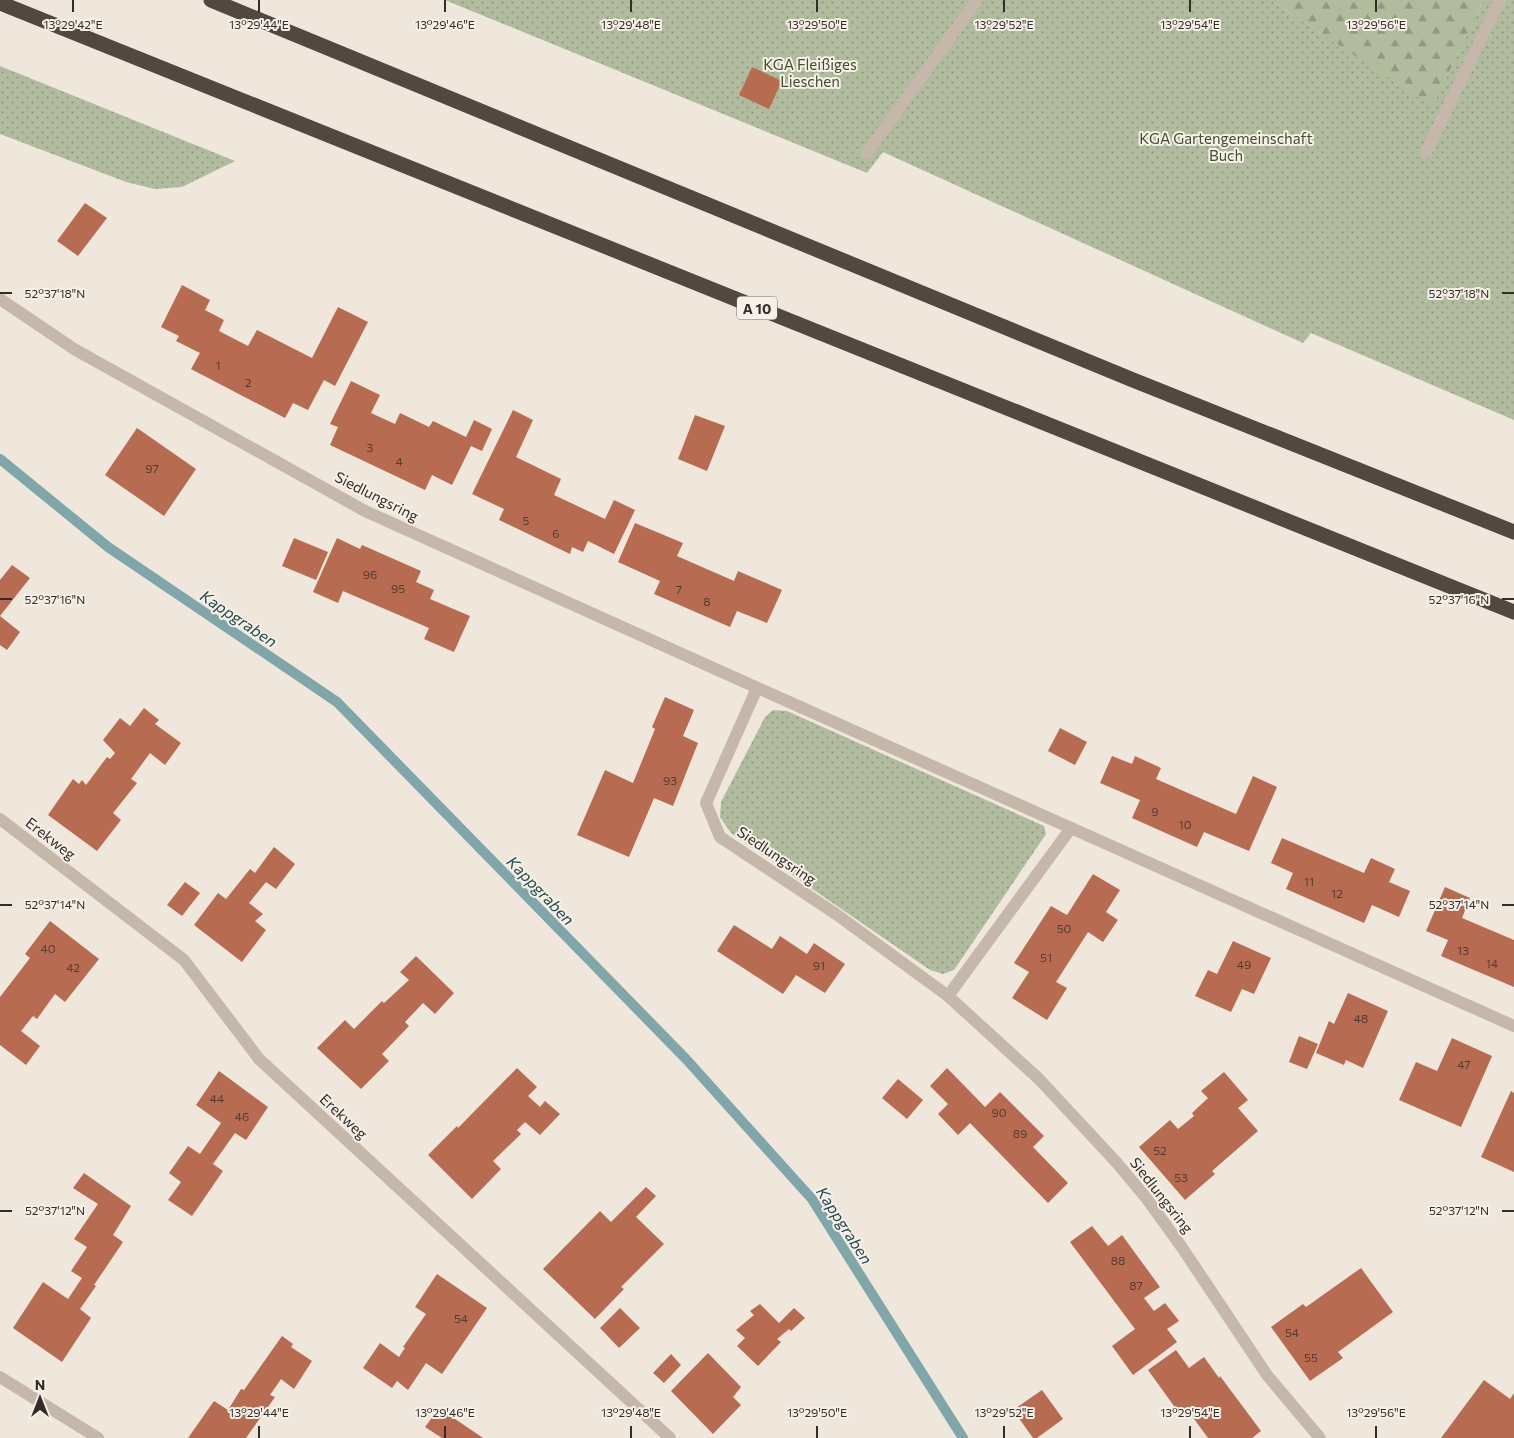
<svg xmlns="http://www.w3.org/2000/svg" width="1514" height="1438" font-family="Commissioner,sans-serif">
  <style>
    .grass { fill: url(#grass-dots) }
    .forest { fill: url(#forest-firs) }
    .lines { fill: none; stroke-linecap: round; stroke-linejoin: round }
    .stream { stroke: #7fa6a8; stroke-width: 10 }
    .building { fill: #b76c52 }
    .minor { stroke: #c5b7aa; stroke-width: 12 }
    .highway { stroke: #534741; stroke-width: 15 }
    .ticks { fill: none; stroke: #342c28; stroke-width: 2 }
    .labels { text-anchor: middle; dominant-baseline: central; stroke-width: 4; stroke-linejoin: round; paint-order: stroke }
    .number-label { font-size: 12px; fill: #553c32 }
    .shield { fill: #f7f0e8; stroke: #6e6762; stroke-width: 1 }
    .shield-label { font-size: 14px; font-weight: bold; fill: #342c28 }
    .park-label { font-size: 15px; fill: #434f2f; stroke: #f7f0e8 }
    .street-label { font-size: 15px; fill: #342c28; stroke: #f7f0e8 }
    .water-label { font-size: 16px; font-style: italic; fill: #234c50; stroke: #f7f0e8 }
    .ticks-label { font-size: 12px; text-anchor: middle; fill: #342c28; stroke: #f7f0e8; stroke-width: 4; stroke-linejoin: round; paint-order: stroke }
  </style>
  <defs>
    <pattern id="grass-dots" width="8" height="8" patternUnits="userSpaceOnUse" patternTransform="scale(1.25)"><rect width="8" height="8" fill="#b1bc9e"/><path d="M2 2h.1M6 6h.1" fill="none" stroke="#919981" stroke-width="1.8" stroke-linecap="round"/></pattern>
    <pattern id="forest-firs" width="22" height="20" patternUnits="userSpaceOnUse" patternTransform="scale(1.25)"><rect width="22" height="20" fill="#b1bc9e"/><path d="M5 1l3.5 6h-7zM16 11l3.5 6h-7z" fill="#919981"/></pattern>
  </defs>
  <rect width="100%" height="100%" fill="#efe6dc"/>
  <g class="grass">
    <path d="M445,0H1271L1432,106L1484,0H1514V420L1311,333L1303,343L883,152L867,173Z"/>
    <path d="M0,66L235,161L182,187L155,189L126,182L0,134Z"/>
    <path d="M773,710L787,711L1044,826L1046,834L954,970L943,974L930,970L731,833L720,817L721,802L765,717Z"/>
  </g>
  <path class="forest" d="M1271,0H1484L1432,107Z"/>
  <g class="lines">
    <path class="stream" d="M0,459L108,547L337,702L686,1059L812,1199L963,1438"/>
  </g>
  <g class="building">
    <path d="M752,67L782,81L769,109L739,95Z"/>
    <path d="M85,203L107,218L78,256L57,241Z"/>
    <path d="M182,285L210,300L205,310L224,320L219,331L248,346L257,330L312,358L338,307L368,322L335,386L324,380L308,410L293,403L285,418L191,369L200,353L176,341L179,336L161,327Z"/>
    <path d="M351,381L380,395L371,413L395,424L400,413L429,427L433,421L466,437L474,420L492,429L482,451L471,446L452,485L432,475L425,490L330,445L338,427L330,424Z"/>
    <path d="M513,410L533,420L516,457L561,479L554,495L605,519L614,500L635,510L614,554L588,541L583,552L572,547L570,554L499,520L504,509L472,494Z"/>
    <path d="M695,415L725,426L707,471L678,459Z"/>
    <path d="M137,428L196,469L164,516L105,475Z"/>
    <path d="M635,523L683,543L677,556L734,581L738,571L782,590L767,623L737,611L730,627L654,594L660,581L618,562Z"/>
    <path d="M294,538L328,552L316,580L282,566Z"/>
    <path d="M337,538L360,549L362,545L421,571L416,582L434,590L430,599L470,616L454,652L424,639L429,628L343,591L338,603L313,592Z"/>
    <path d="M12,565L30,578L0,616L20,632L7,650L0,645V580Z"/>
    <path d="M665,697L694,710L683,736L698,743L673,806L654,798L629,857L577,835L605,770L633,783L655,729L652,727Z"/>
    <path d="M144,708L159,720L155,724L181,743L165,765L150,753L131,779L137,783L113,813L121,820L97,851L48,815L73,779L79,784L82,780L86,785L107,757L110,759L115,753L103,740L120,718L130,726Z"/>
    <path d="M1060,728L1087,742L1075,765L1048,751Z"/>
    <path d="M1112,756L1132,764L1135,756L1161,768L1156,779L1236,814L1253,776L1277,787L1249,851L1204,832L1197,847L1132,818L1140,800L1100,783Z"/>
    <path d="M1282,838L1364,873L1371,858L1395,869L1389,882L1410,891L1399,917L1372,905L1364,923L1286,889L1293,873L1271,863Z"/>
    <path d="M274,847L295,864L276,889L266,882L249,903L263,914L255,921L266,930L242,962L194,925L218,893L226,899L250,869L255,873Z"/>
    <path d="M1093,874L1120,890L1106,912L1118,920L1103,942L1088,932L1056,982L1067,988L1047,1020L1012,998L1029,972L1014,963L1051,906L1067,915Z"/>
    <path d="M185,882L200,893L182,916L167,905Z"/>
    <path d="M1445,887L1470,898L1462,918L1514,940V987L1441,956L1448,940L1426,931Z"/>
    <path d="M50,921L99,959L65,1002L55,994L37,1019L33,1016L21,1031L40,1046L26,1065L0,1045V997L30,958L25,954Z"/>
    <path d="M734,925L772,949L780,936L807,954L814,943L845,964L825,993L796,975L783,994L717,951Z"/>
    <path d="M1233,941L1271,958L1254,994L1242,989L1231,1012L1195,996L1208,970L1217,974Z"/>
    <path d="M416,956L454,993L435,1014L423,1003L405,1022L409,1026L382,1054L389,1061L361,1089L317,1048L345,1020L354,1029L382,1001L384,1003L409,980L400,972Z"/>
    <path d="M1348,993L1388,1011L1363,1068L1346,1060L1344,1065L1316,1053L1329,1021L1334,1024Z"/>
    <path d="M1299,1036L1318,1044L1307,1069L1289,1062Z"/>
    <path d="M1452,1038L1492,1056L1461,1127L1399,1100L1416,1062L1437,1071Z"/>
    <path d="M517,1068L537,1087L528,1096L540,1107L545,1101L560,1114L540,1135L525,1122L517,1130L521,1134L493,1161L501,1169L472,1199L428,1155L457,1126L458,1128Z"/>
    <path d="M947,1068L985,1107L1000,1092L1044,1136L1033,1147L1068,1183L1048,1203L970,1123L958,1135L938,1114L948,1104L930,1086Z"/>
    <path d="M219,1071L268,1107L246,1140L235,1133L213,1164L223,1171L192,1216L168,1200L181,1182L169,1173L188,1146L200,1154L221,1123L196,1105Z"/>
    <path d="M1224,1072L1248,1100L1238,1108L1258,1131L1212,1171L1215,1174L1185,1200L1139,1147L1170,1120L1178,1129L1194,1116L1192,1113L1208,1098L1201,1091Z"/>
    <path d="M898,1079L923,1100L907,1119L882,1098Z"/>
    <path d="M1511,1091L1514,1093V1172L1481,1157Z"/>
    <path d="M84,1173L131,1206L113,1235L123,1242L94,1285L96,1286L80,1309L91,1318L62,1362L13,1328L43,1282L68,1299L82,1278L71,1271L87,1247L74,1239L98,1204L73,1188Z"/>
    <path d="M646,1187L656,1196L636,1217L664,1244L621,1287L624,1289L595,1319L543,1269L600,1211L611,1222Z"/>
    <path d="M1092,1226L1108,1246L1122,1235L1160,1287L1144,1298L1154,1311L1165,1303L1179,1321L1167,1329L1177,1342L1133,1375L1112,1346L1135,1329L1070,1242Z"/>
    <path d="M1361,1268L1393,1312L1338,1352L1343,1358L1310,1381L1271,1327L1303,1304L1306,1307Z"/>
    <path d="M437,1274L487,1308L442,1374L426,1363L408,1390L397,1381L392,1388L363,1368L380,1343L399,1357L405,1348L403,1347L426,1314L415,1307Z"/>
    <path d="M760,1304L779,1323L794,1308L805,1318L791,1331L789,1329L777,1339L781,1342L758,1366L737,1346L745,1338L736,1330L754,1315L750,1311Z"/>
    <path d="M620,1308L640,1328L619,1348L600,1328Z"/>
    <path d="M282,1336L293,1344L291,1347L312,1361L294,1389L281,1379L270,1395L275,1397L246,1438H188L214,1401L228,1410L241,1389L244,1390Z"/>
    <path d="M1176,1350L1189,1368L1204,1357L1219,1378L1220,1376L1261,1431L1252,1438H1208L1186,1408L1179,1413L1148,1370Z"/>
    <path d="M708,1353L741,1387L733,1397L741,1405L713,1434L671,1391Z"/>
    <path d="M671,1354L681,1365L664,1383L653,1373Z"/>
    <path d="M1484,1380L1510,1399L1514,1393V1438H1441Z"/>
    <path d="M1042,1390L1063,1419L1037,1438H1033L1013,1410Z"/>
    <path d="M439,1408L483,1438H442L425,1427Z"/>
  </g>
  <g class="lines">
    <g class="minor">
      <path d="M1426,152L1500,0"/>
      <path d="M867,153L977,0"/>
      <path d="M0,299L74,349L365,511L731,676L1514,1026"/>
      <path d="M757,688L706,803L720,837L836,914L948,996L1039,1079L1117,1163L1147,1199L1181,1246L1267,1375L1320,1438"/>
      <path d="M0,819L184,960L259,1059L670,1438"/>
      <path d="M948,996L1071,828"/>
      <path d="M0,1377L98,1438"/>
    </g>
    <g class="highway">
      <path d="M211,0L1133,380L1514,532"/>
      <path d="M0,3L1514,612"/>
    </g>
  </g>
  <path class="ticks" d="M73,0V12M259,0V12M445,0V12M631,0V12M817,0V12M1004,0V12M1190,0V12M1376,0V12M0,293H12M1502,293H1514M0,599H12M1502,599H1514M0,905H12M1502,905H1514M0,1211H12M1502,1211H1514M259,1426V1438M445,1426V1438M631,1426V1438M817,1426V1438M1004,1426V1438M1190,1426V1438M1376,1426V1438"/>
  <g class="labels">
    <g class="number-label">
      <text x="218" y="365">1</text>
      <text x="248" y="382">2</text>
      <text x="370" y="447">3</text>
      <text x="399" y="461">4</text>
      <text x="152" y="468">97</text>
      <text x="526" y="520">5</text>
      <text x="556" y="533">6</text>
      <text x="370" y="574">96</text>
      <text x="398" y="588">95</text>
      <text x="679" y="589">7</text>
      <text x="707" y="601">8</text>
      <text x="670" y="780">93</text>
      <text x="1155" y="811">9</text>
      <text x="1185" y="824">10</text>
      <text x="1309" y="881">11</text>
      <text x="1337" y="893">12</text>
      <text x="1064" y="928">50</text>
      <text x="48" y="948">40</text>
      <text x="1463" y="950">13</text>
      <text x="1046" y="957">51</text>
      <text x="1492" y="963">14</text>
      <text x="1244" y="964">49</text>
      <text x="819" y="965">91</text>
      <text x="73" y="967">42</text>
      <text x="1361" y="1018">48</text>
      <text x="1464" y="1064">47</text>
      <text x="217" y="1098">44</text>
      <text x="999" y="1112">90</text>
      <text x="242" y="1116">46</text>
      <text x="1020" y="1133">89</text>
      <text x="1160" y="1150">52</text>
      <text x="1181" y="1177">53</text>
      <text x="1118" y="1260">88</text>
      <text x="1136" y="1285">87</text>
      <text x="461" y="1318">54</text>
      <text x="1292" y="1332">54</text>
      <text x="1311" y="1357">55</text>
    </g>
    <rect class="shield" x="737" y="296.5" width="40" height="23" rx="4"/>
    <g class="shield-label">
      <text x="757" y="308">A 10</text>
    </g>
    <g class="park-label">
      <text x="810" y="64">KGA Fleißiges<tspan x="810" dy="17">Lieschen</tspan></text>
      <text x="1226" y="138">KGA Gartengemeinschaft<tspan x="1226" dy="17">Buch</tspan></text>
    </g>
    <g class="street-label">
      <text transform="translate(377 496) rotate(27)">Siedlungsring</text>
      <text transform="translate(51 838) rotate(38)">Erekweg</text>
      <text transform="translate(777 855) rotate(34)">Siedlungsring</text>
      <text transform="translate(344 1116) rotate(43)">Erekweg</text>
      <text transform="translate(1162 1195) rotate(52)">Siedlungsring</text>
    </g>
    <g class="water-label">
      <text transform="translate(239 618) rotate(34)">Kappgraben</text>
      <text transform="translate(541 890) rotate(46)">Kappgraben</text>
      <text transform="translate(845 1225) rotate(57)">Kappgraben</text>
    </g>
  </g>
  <g class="ticks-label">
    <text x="73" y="29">13°29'42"E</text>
    <text x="259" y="29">13°29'44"E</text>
    <text x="445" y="29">13°29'46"E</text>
    <text x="631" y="29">13°29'48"E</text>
    <text x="817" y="29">13°29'50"E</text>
    <text x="1004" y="29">13°29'52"E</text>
    <text x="1190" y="29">13°29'54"E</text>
    <text x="1376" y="29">13°29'56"E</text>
    <text x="55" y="298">52°37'18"N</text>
    <text x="1459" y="298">52°37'18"N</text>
    <text x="55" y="604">52°37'16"N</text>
    <text x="1459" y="604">52°37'16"N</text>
    <text x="55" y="909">52°37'14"N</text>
    <text x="1459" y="909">52°37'14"N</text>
    <text x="55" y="1215">52°37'12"N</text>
    <text x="1459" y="1215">52°37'12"N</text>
    <text x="259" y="1417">13°29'44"E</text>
    <text x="445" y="1417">13°29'46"E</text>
    <text x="631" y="1417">13°29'48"E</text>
    <text x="817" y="1417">13°29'50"E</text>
    <text x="1004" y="1417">13°29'52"E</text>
    <text x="1190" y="1417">13°29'54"E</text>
    <text x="1376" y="1417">13°29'56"E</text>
  </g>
  <g transform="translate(40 1398)" stroke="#f7f0e8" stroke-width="4" paint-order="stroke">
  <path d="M0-4L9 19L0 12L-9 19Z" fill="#342c28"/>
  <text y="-8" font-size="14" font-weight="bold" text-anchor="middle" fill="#342c28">N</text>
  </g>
</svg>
